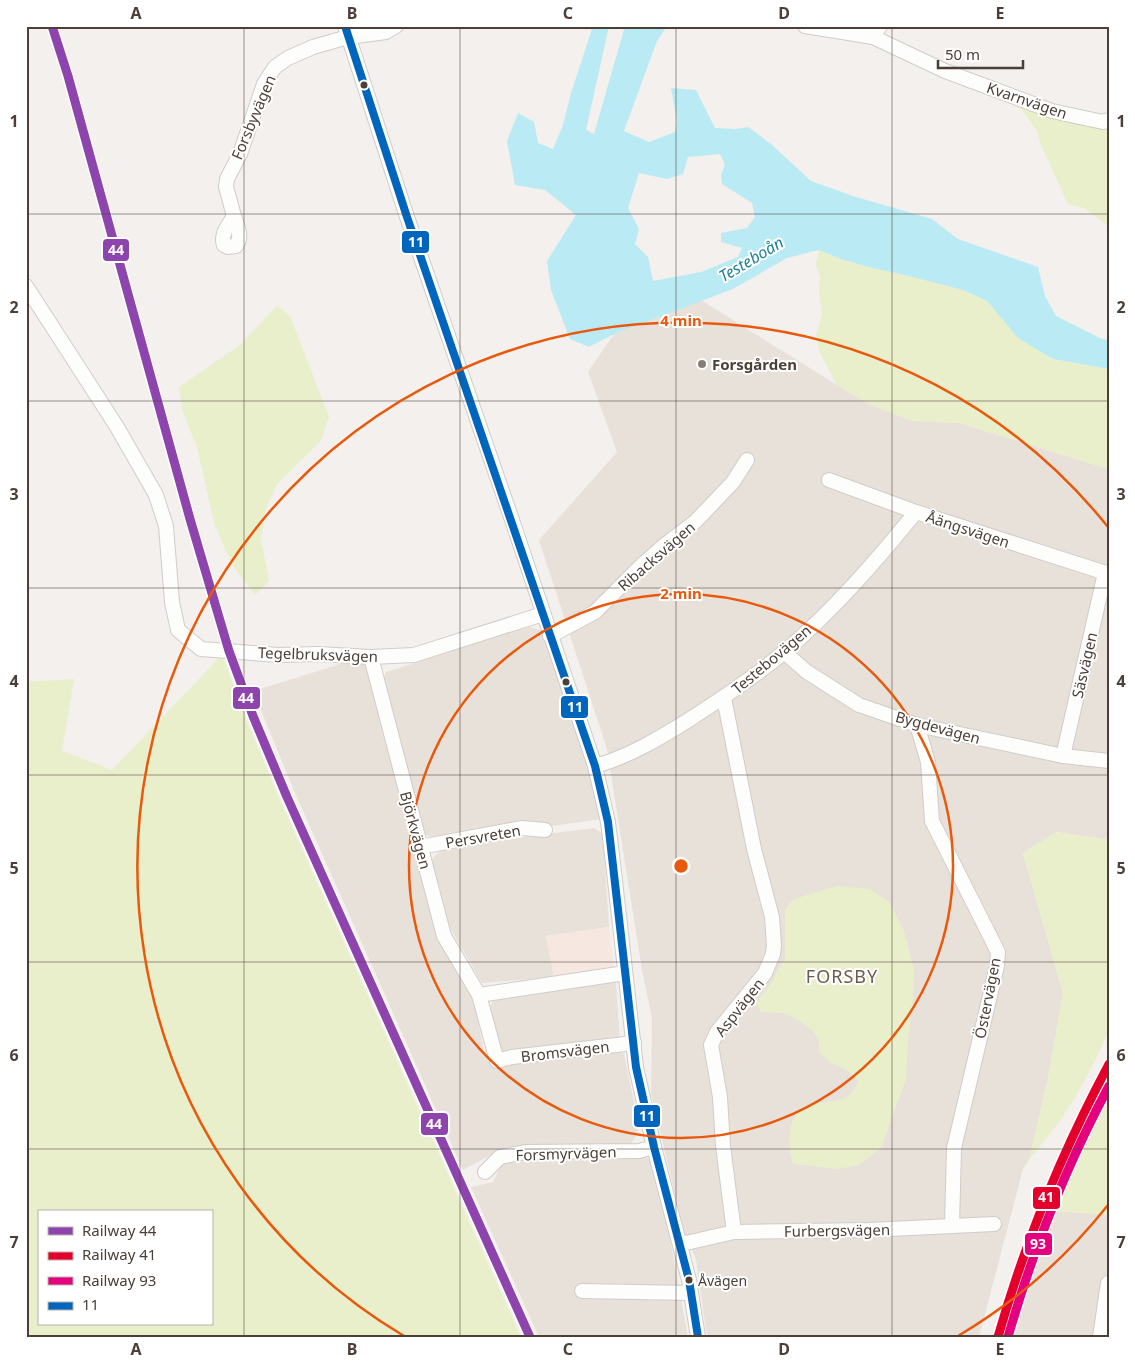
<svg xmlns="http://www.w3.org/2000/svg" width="1135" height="1363" font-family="'Noto Sans',sans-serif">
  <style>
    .residential { fill: #e8e1da }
    .commercial { fill: #f6e8e0 }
    .green { fill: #e9efcb; fill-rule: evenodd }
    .water { fill: #baebf5; fill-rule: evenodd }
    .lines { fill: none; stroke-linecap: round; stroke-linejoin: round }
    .minor-casing { stroke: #d0ccc9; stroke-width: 16 }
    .minor { stroke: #fdfdfc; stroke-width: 14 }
    .bus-1-casing { stroke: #fff; stroke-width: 11 }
    .bus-1 { stroke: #0065bd; stroke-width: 8 }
    .rail-1-casing { stroke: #fff; stroke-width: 12 }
    .rail-2-casing { stroke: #fff; stroke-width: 12 }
    .rail-3-casing { stroke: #fff; stroke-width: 12 }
    .rail-1 { stroke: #8e44ad; stroke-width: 9 }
    .rail-2 { stroke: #e4002b; stroke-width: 9 }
    .rail-3 { stroke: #e5007d; stroke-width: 9 }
    .grid { fill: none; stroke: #4c3f37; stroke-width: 1; stroke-opacity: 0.55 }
    .ring { fill: none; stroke: #e8590c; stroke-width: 2.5 }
    .bus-dot { fill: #4c3f37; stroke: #fff; stroke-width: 2 }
    .poi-dot { fill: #867d77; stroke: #fff; stroke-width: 2 }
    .labels { text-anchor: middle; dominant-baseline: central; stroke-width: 4; stroke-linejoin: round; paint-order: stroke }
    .bus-label { font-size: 14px; fill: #4c3f37; stroke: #fff; text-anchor: start }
    .street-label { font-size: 15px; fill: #4c3f37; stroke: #fff }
    .poi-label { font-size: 15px; font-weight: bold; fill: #4c3f37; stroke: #fff; text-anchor: start }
    .water-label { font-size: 16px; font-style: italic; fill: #1f8197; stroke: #fff }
    .quarter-label { font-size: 18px; letter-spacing: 1px; fill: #705a4d; stroke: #fff }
    .centre { fill: #e8590c; stroke: #fff; stroke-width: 2.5 }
    .ring-label { font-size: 15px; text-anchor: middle; font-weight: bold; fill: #e8590c; stroke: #fff; stroke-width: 4; stroke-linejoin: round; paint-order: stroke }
    .line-badge { stroke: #fff; stroke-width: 2 }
    .badge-label { font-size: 14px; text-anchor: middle; font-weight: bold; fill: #fff }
    .neatline { fill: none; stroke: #4c3f37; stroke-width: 2 }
    .grid-label { font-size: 16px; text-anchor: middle; font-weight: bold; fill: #4c3f37 }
  </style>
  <rect width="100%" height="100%" fill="#f3f0ed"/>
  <g class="residential">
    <path d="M701,300L837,385L871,405L913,421L959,423L1109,469V840L1056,832L1023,853L1063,993L1048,1079L1029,1160L1023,1169L979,1337H707L696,1259L685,1236L651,1093L652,1019L642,970L607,749L539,540L617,452L588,372L614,334Z"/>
    <path d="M529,627L540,630L544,636L588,767L601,819L545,827L432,838L425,834L401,755L384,678L386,672Z"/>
    <path d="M347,662L367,663L388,753L414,849L474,1001L484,1052L491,1066H504L517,1061L616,1049L624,1054L639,1126L637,1134L631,1144L519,1146L504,1148L463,1170L295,793L253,691Z"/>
    <path d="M594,828L603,834L609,927L546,936L554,977L482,983L450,928L432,859L444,847Z"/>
    <path d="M616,982L620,1042L506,1054L498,1048L490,1007L495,997Z"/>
    <path d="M521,1156H646L652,1162L667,1223L688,1337H539L471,1187L493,1182L502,1163Z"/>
    <path d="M1057,1211L1109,1215V1337H1007L1037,1243L1048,1215Z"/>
  </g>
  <path class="commercial" d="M609,927L614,971L554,977L546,936Z"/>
  <g class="green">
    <path d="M1013,102L1109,124V226L1084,208L1068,204L1040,143L1037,131L1023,111Z"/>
    <path d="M819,250L841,259L868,267L905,275L963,290L987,301L999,314L1052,359L1109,369V469L959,423L913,421L871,405L837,385L820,353L816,336L822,314L819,291L820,277L816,265Z"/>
    <path d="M277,306L290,316L329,417L321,441L277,484L266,509L261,540L269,581L255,595L233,566L215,526L197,447L183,413L179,387L240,345Z"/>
    <path d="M222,655L246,719L280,800L521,1337H26V682L74,679L62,751L112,770ZM39,1212H211V1324H39Z"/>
    <path d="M1056,832L1109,840V1030L1095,1061L1075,1098L1056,1126L1029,1160L1048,1079L1063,993L1023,853Z"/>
    <path d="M837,886L870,889L890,903L904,931L914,969L913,998L908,1039L906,1079L881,1148L859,1165L837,1169L793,1164C788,1148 786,1112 807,1105C830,1099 847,1107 859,1081L847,1070L831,1063L819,1052V1041L813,1031L798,1020L785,1013L761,1012L756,1003L770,985L785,958V910L794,899Z"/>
    <path d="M1109,1082V1215L1057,1211L1048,1215L1072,1159Z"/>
  </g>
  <path class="water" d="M593,26H609L586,130L594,134L625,26H667L657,41L624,131L649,142L675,132L677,121L671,88L696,90L715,128L736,129L748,127L771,144L811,181L856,197L932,219L958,239L1038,267L1045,296L1056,316L1102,339L1109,340V369L1053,359L1018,338L987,301L963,290L905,275L868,267L841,259L819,250L787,258L733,289L614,334L589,347L570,339L551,290L547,261L576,215L545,190L515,185L507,141L518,113L534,122L538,143L553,149L563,125L571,93ZM720,154L725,165L721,174L722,184L752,203L755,217L747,228L721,233V242L742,248L738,257L701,272L653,281L648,257L635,244L639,229L628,208L639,173L667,179L683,174L688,157Z"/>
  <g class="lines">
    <defs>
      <g id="minor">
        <path d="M345,26L407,217L511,517L595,766L608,822L613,863L636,1067L654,1147L689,1280L698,1337"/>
        <path d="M805,26L873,37L945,71L1052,111L1103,122L1109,120"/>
        <path d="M873,37L880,26"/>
        <path d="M234,216C237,226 243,236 236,246L228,247L224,245C220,234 229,225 234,216L226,187L227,179L240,154L264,84L275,67L288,58L313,47L348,37L386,32L396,26"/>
        <path d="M26,286L117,427L156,495L166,526L172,602L178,630L201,649L278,655L318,654L371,657L414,655L543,614"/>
        <path d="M829,480L916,512L1109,574"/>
        <path d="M550,636L595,612L643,564L666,544L696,521L733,482L747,460"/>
        <path d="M784,652L807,672L859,705L917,725L1063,756L1109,761"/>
        <path d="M371,657L444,936L479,995L497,1061L512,1057L634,1043"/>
        <path d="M724,698L754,849L772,917L774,945L773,954L765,973L717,1032L711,1045L720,1097L723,1146L734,1232"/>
        <path d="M917,725L928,762L932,821L998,952L997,966L954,1148L952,1226"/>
        <path d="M1063,756L1105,573"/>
        <path d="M595,766C628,757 658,739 687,721C720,700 753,678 783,653C832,612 876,561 916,512"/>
        <path d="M420,847L522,828L545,830"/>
        <path d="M479,995L625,973"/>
        <path d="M485,1172L500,1157L525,1152L639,1151L654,1147"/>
        <path d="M680,1243H686L734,1232L869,1230L994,1224"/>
        <path d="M582,1291L691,1293"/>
        <path d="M1100,1337L1108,1283"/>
      </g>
    </defs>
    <use href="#minor" class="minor-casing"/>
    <use href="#minor" class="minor"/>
    <defs>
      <path id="bus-1" d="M345,26L407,217L595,766L608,822L636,1067L654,1147L689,1280L698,1337"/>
    </defs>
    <use href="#bus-1" class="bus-1-casing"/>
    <use href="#bus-1" class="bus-1"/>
    <defs>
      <path id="rail-1" d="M52,26L68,76L190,519L229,651L253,716L287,797L530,1337"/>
      <path id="rail-2" d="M998,1337C1025,1242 1062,1152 1109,1064"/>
      <path id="rail-3" d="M1008,1337C1033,1250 1066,1166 1109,1086"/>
    </defs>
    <use href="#rail-1" class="rail-1-casing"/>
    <use href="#rail-2" class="rail-2-casing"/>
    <use href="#rail-3" class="rail-3-casing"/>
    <use href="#rail-1" class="rail-1"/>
    <use href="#rail-2" class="rail-2"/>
    <use href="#rail-3" class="rail-3"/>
  </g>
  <path class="grid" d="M244,26V1337M460,26V1337M676,26V1337M892,26V1337M26,214H1109M26,401H1109M26,588H1109M26,775H1109M26,962H1109M26,1149H1109"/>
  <g class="ring">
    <circle cx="681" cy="866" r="272"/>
    <path d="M1108 1205A545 545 0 0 1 958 1336M404 1336A545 545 0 1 1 1108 527"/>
  </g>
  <g class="bus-dot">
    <circle cx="364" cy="85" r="4.5"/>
    <circle cx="566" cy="682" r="4.5"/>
    <circle cx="689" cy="1280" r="4.5"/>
  </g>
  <circle class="poi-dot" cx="702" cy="364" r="5"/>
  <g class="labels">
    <g class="bus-label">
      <text x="698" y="1280">Åvägen</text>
    </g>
    <g class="street-label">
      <text transform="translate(1027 100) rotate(19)">Kvarnvägen</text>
      <text transform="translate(253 117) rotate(-67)">Forsbyvägen</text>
      <text transform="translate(968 529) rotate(18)">Åängsvägen</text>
      <text transform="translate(656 556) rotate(-41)">Ribacksvägen</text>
      <text transform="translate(318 654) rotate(2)">Tegelbruksvägen</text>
      <text transform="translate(771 659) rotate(-40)">Testebovägen</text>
      <text transform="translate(1084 665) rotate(-77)">Säsvägen</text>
      <text transform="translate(938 727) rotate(15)">Bygdevägen</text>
      <text transform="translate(416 830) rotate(75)">Björkvägen</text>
      <text transform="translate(483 836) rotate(-10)">Persvreten</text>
      <text transform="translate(987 998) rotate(-79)">Östervägen</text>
      <text transform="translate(739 1007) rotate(-52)">Aspvägen</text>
      <text transform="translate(565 1051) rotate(-7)">Bromsvägen</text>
      <text transform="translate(566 1153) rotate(-2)">Forsmyrvägen</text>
      <text transform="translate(837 1230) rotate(-1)">Furbergsvägen</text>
    </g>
    <g class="poi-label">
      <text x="712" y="364">Forsgården</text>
    </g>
    <g class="water-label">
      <text transform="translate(751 259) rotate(-31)">Testeboån</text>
    </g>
    <g class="quarter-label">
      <text x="842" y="976">FORSBY</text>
    </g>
  </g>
  <circle cx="681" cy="866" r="8" class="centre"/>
  <g class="ring-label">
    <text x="681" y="326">4 min</text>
    <text x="681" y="599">2 min</text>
  </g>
  <g class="line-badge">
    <rect x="401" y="230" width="29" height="24" rx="5" fill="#0065bd"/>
    <rect x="102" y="238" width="28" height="24" rx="5" fill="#8e44ad"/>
    <rect x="232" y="686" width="29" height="24" rx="5" fill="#8e44ad"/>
    <rect x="560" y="695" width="29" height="24" rx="5" fill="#0065bd"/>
    <rect x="633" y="1104" width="28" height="24" rx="5" fill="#0065bd"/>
    <rect x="420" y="1112" width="29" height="24" rx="5" fill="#8e44ad"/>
    <rect x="1032" y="1186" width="29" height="24" rx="5" fill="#e4002b"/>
    <rect x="1024" y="1232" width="29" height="24" rx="5" fill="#e5007d"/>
  </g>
  <g class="badge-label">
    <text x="416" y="247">11</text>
    <text x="116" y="255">44</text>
    <text x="246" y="703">44</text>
    <text x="575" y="712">11</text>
    <text x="647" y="1121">11</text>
    <text x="434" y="1129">44</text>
    <text x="1046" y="1202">41</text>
    <text x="1038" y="1249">93</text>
  </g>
  <rect width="1135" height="1363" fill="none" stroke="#ffffff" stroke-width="55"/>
  <rect x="38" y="1210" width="175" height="115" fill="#ffffff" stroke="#b7b2af"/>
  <rect x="48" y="1227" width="25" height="8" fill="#8e44ad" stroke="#b7b2af"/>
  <text x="82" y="1236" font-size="15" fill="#4c3f37">Railway 44</text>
  <rect x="48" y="1252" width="25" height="8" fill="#e4002b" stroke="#b7b2af"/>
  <text x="82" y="1260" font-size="15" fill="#4c3f37">Railway 41</text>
  <rect x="48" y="1277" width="25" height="8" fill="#e5007d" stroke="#b7b2af"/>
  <text x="82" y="1286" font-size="15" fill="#4c3f37">Railway 93</text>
  <rect x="48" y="1302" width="25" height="8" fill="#0065bd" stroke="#b7b2af"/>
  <text x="82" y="1310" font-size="15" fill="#4c3f37">11</text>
  <path d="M938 60v8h85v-8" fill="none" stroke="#4c3f37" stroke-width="2.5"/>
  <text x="945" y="60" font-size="15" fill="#4c3f37" stroke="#ffffff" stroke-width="4" paint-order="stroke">50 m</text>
  <rect x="28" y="28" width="1080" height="1308" class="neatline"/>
  <g class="grid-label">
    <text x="136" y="19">A</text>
    <text x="352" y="19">B</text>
    <text x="568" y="19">C</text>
    <text x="784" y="19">D</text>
    <text x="1000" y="19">E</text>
    <text x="14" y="127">1</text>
    <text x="1121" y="127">1</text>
    <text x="14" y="313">2</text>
    <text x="1121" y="313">2</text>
    <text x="14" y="500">3</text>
    <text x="1121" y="500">3</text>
    <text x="14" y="687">4</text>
    <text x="1121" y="687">4</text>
    <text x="14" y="874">5</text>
    <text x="1121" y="874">5</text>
    <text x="14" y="1061">6</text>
    <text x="1121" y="1061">6</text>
    <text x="14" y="1248">7</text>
    <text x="1121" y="1248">7</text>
    <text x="136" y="1355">A</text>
    <text x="352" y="1355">B</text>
    <text x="568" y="1355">C</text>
    <text x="784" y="1355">D</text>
    <text x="1000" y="1355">E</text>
  </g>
</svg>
